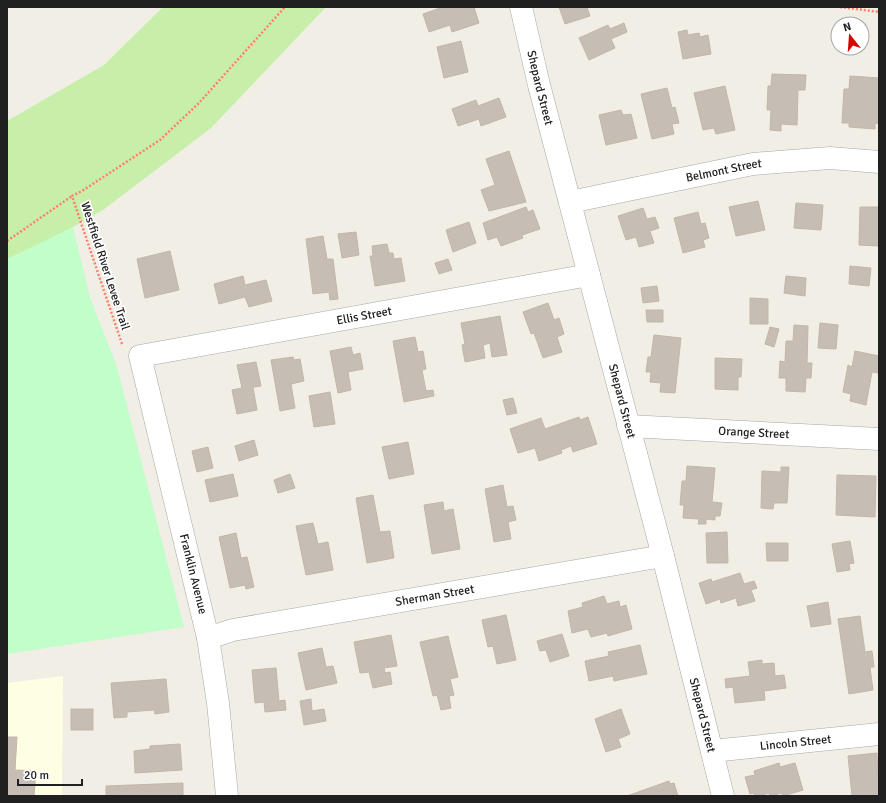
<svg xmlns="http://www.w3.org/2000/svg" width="886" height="803" font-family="Signika,sans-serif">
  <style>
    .education { fill: #feffe2 }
    .grass { fill: #c8efa9 }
    .park { fill: #c1fec9 }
    .building { fill: #c6beb5; stroke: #c4b5a7 }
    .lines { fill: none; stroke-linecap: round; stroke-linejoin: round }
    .minor-casing { stroke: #a7a7a7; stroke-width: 23 }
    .path { stroke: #ff806a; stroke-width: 2.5; stroke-dasharray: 2 2; stroke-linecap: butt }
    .minor { stroke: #fff; stroke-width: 22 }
    .labels { text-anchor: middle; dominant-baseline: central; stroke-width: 3.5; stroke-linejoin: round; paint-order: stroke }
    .street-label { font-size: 12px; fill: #202020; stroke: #fff }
  </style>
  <rect width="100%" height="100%" fill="#f1eee6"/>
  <path class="education" d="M63,676L62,796H7V683Z"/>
  <path class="grass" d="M163,7H326L211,128L103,210L59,235L7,259V121L104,65Z"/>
  <path class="park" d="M73,227L90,297L117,367L184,627L7,654V259Z"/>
  <g class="building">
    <path d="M443,7H449L450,9L457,7H474L479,23L452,32L450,25L429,32L423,14Z"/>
    <path d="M559,7H587L590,16L565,24Z"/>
    <path d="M624,23L627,32L611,39L615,48L589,60L579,38L608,25L610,29Z"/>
    <path d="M687,30L688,35L699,33L700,37L708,35L711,54L683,59L678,32Z"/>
    <path d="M461,41L468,72L444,78L437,47Z"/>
    <path d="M772,74L806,75L805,90H798L797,125L781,124V131L770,130L771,110H767L768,86H771Z"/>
    <path d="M850,76L879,78V124L875,123V129L849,127V123H842L844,89H849Z"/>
    <path d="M725,86L735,130L716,134L714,128L703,130L694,93Z"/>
    <path d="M667,88L672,108L675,107L679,123L672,124L674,134L652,139L641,94Z"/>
    <path d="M499,98L506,117L481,126L479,119L458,126L452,109L476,100L478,106Z"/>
    <path d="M621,110L623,115L631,114L637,138L606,145L599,115Z"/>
    <path d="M509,151L526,202L489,211L481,190L495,185L486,159Z"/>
    <path d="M758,201L765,230L736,236L729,207Z"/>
    <path d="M796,203L823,205L821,230L794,228Z"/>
    <path d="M526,207L528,212L533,210L540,229L522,235L523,238L501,246L497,237L488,240L483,223Z"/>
    <path d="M860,207H879V246L859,245Z"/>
    <path d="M643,208L647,219L655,217L659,228L650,231L654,243L639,247L636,237L626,240L618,216Z"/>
    <path d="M698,212L701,224L705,223L709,238L703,240L705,247L683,253L674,218Z"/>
    <path d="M469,222L476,243L453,252L446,230Z"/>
    <path d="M356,232L359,255L342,258L338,234Z"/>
    <path d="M323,236L327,259H333L338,299L330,300L329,292L313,294L306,239Z"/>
    <path d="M387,244L389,253H393L394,259L401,258L405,281L375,286L370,256H373L372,246Z"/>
    <path d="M170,251L179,290L145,298L137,259Z"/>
    <path d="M448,259L452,270L439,274L435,263Z"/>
    <path d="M850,266L871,268L869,286L849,284Z"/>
    <path d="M243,276L245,285L266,280L272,301L249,307L245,297L219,304L214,284Z"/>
    <path d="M786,276L806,278L805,296L784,293Z"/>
    <path d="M657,286L659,301L643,303L641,288Z"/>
    <path d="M750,298L768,299V324H750Z"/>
    <path d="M548,303L554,320L559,318L564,334L557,337L562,352L543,358L534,333L531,334L523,312Z"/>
    <path d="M646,310H663V322H647Z"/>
    <path d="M500,316L507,355L492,357L490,343L483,345L485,358L465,362L462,345L465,344L461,323Z"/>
    <path d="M820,323L838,325L836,349L818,348Z"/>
    <path d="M794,325L808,326L807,363H812L811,378H806L805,392L786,391V378H779L780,361L785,362L786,341H793Z"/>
    <path d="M770,327L779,329L774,347L765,344Z"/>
    <path d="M654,335L681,338L675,393L660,392L661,383L650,382L651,372H646L648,357H651Z"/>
    <path d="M415,337L418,352L423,351L426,369L422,370L426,391L433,390L434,396L404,402L393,341Z"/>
    <path d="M351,347L353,355L360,353L363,369L348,372L351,390L338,393L330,351Z"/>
    <path d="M855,351L879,356L878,373L872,372L866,405L850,401L851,394L843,392L848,365L852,367Z"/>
    <path d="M293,357L294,360L300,359L304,381L291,384L295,408L280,411L271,360Z"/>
    <path d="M715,358L742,359L741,377H738V390L715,389Z"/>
    <path d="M256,362L261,386L253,387L257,410L237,414L232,390L242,388L237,365Z"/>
    <path d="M330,392L335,424L314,427L309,396Z"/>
    <path d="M513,398L517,413L507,415L503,400Z"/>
    <path d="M579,417L580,420L588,417L597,444L573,452L571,446L561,450L562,453L539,461L535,448L518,453L510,429L541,418L545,429Z"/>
    <path d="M254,440L258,455L239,461L235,446Z"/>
    <path d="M408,442L414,474L389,479L382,447Z"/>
    <path d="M208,447L213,468L197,472L192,451Z"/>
    <path d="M687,466L715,468L712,502L722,503L720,516H715V520L706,519V524H698L699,519L683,518L684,505H680L682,481H686Z"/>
    <path d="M781,467H789L787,503H774L773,509L761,508L762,471L781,472Z"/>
    <path d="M233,474L238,496L210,502L205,480Z"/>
    <path d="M290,474L295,488L278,493L274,480Z"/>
    <path d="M837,475L876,476L875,517L836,515Z"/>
    <path d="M503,485L507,507L513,506L516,520L508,522L511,539L494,542L485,489Z"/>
    <path d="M373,495L380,532L390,531L394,558L367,563L356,498Z"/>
    <path d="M443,502L444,511L453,509L460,549L432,554L424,505Z"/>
    <path d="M313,523L318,544L328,542L333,570L306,575L296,526Z"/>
    <path d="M727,532L728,563H707L706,533Z"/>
    <path d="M236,533L241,558L247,557L254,587L246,589L245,585L230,588L219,537Z"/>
    <path d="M850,541L854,563L849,564L850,570L837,572L832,544Z"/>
    <path d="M766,543H788V561H767Z"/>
    <path d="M740,573L744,584L754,581L757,588L751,590L755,601L738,606L736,598L721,603L720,599L706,604L699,583L711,579L712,582Z"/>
    <path d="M604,596L607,604L619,601L620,607L626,605L632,629L608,636L607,633L591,637L588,629L572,633L568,611L583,607L582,603Z"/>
    <path d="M828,602L831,624L811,627L807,606Z"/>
    <path d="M506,615L516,660L497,664L493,646L488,647L482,620Z"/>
    <path d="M860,616L865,652L872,651L874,667H870L873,690L849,694L838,619Z"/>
    <path d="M562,634L569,656L550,662L546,650L540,651L537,641Z"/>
    <path d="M391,635L397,666L384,668L385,673L390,672L392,684L373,688L369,672L360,673L354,642Z"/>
    <path d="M448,636L458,677L450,679L454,695L449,696L451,708L441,710L437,695L433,696L420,642Z"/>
    <path d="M640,645L647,674L614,681L613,676L589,681L585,661L609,656L608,652Z"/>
    <path d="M322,648L326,667L333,666L337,683L306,690L298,653Z"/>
    <path d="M762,660V664L774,663L775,676L784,675L786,688L764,691L765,700L735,703L733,687L726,688L725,679L750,676L748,662Z"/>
    <path d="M276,668L279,701L285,700L286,710L265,712L264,702L255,703L252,670Z"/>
    <path d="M166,679L169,712L155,714L154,710L127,712V717L114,718L111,683Z"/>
    <path d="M311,699L312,711L324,709L326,721L304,725L300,701Z"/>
    <rect x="71" y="709" width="22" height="21"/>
    <path d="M621,709L630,734L618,739L621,747L606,752L595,719Z"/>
    <path d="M7,737H17L15,770L36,771L34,796H7Z"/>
    <path d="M180,744L182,770L135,773L134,751L150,749V746Z"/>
    <path d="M877,753L879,796H852L848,756Z"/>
    <path d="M779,763L780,767L795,763L803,790L783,796L781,793L772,796H770L769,793L758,796H755L754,793L750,794L745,777L755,775L754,771Z"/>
    <path d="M669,781L670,784L674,783L678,796H627Z"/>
    <path d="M183,783V796H106V786Z"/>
  </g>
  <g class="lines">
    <defs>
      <g id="minor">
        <path id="s1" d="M521,7L539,85L663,556L723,796"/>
        <path id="s2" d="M570,202L753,164L830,158L879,162"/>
        <path id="s3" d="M628,426L879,439"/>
        <path id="s4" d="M208,638L233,630L663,556"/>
        <path id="s5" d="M712,751L879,734"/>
        <path id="s6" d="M227,796L218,703L208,638L140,356L589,275"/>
      </g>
    </defs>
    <use href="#minor" class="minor-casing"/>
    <g class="path">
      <path d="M840,7L879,12"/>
      <path d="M7,241L72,196"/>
      <path d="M122,344L72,196L82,191L160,140L199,103L285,7"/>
    </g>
    <use href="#minor" class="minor"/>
  </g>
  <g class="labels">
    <g class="street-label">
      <text stroke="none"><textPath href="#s1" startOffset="83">Shepard Street</textPath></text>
      <text stroke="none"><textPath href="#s2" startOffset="157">Belmont Street</textPath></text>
      <text transform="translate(105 266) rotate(72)">Westfield River Levee Trail</text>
      <text stroke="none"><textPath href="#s6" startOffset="677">Ellis Street</textPath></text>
      <text stroke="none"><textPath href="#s1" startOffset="407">Shepard Street</textPath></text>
      <text stroke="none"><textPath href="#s3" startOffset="126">Orange Street</textPath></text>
      <text transform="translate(193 574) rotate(76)">Franklin Avenue</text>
      <text stroke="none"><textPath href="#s4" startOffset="231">Sherman Street</textPath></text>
      <text stroke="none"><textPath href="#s1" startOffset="731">Shepard Street</textPath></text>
      <text stroke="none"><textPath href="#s5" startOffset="84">Lincoln Street</textPath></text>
    </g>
  </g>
  <rect width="886" height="803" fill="none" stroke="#202020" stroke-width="16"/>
  <g transform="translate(850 36) rotate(343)"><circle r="19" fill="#ffffff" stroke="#a6a6a6"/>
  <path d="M0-3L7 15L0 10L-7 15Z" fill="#d10a00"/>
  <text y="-6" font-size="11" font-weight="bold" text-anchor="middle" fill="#202020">N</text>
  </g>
  <path d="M18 779v6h64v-6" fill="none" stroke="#202020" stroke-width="2"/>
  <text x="24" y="779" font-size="12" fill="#202020" stroke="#ffffff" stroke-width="3" paint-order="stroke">20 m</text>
</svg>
